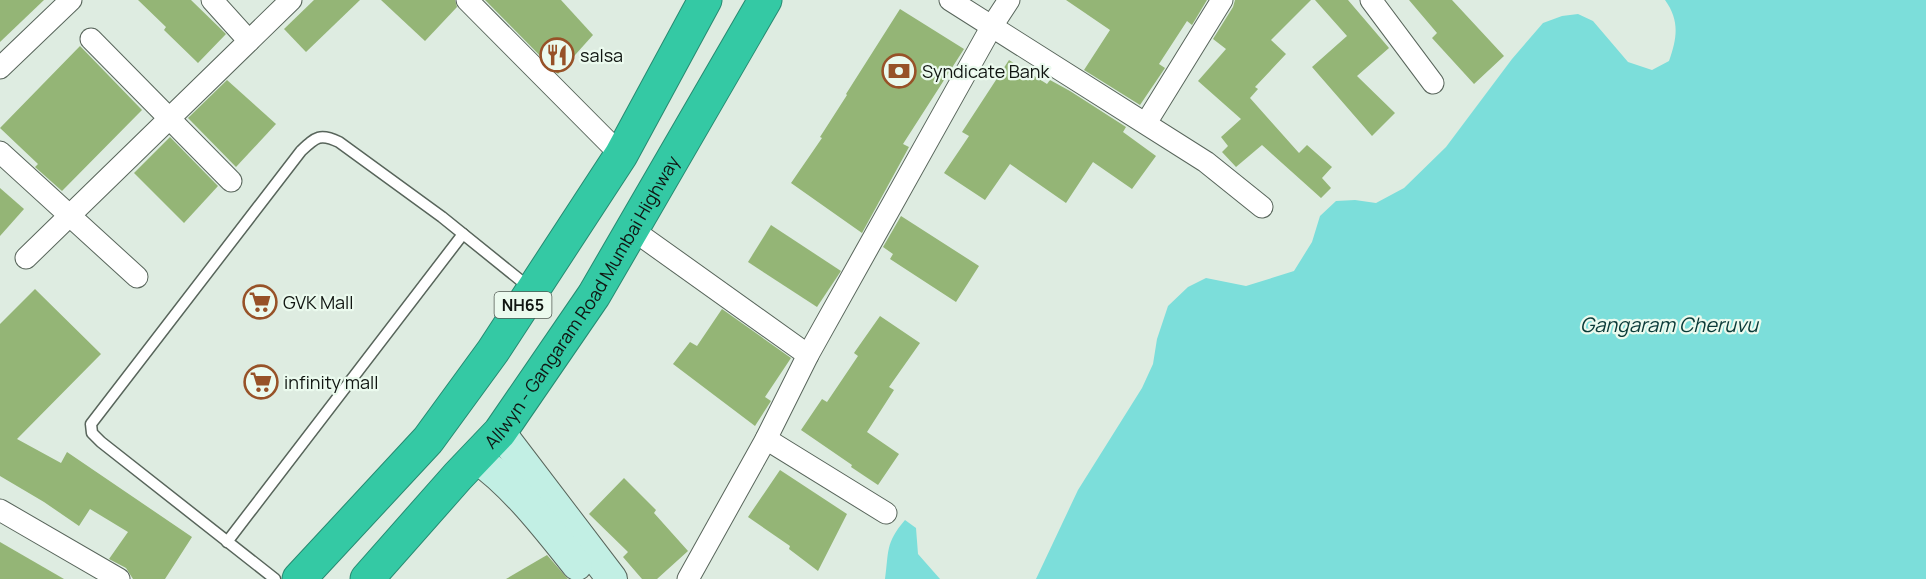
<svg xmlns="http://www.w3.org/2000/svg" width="1926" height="579" font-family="Manrope,sans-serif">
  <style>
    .water { fill: #7cdeda }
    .building { fill: #94b576 }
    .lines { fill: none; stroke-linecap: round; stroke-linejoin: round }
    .lane-casing { stroke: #58655b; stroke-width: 13 }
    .street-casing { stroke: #58655b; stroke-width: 23 }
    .secondary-casing { stroke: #58655b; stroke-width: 32 }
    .highway-casing { stroke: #278a71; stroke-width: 35 }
    .lane { stroke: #fff; stroke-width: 10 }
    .street { stroke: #fff; stroke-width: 21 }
    .secondary { stroke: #c2efe4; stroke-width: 30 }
    .highway { stroke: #34c9a4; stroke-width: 33 }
    .labels { text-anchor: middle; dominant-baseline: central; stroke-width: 4.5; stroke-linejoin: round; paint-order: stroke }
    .shield { fill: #ebfaee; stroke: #525a53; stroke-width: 1.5 }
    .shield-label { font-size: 16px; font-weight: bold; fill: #101511 }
    .poi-label { font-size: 18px; fill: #101511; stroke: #ebfaee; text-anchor: start }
    .street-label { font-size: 18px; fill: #101511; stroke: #ebfaee }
    .water-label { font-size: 20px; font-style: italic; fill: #083937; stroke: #ebfaee }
  </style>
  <rect width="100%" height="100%" fill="#deece1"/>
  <g class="water">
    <path d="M1665,0H1926V579H1036L1078,490L1142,388L1153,364L1157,339L1168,306L1188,287L1206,278L1246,286L1294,271L1312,242L1320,216L1336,201L1355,200L1376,203L1404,188L1446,147L1512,59L1543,23L1562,16L1578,14L1593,21L1628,62L1652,70L1669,61C1677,38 1680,21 1665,0Z"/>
    <path d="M905,520L916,528L918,554L940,579H885C889,552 885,543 905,520Z"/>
  </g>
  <g class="building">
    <path d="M0,0H44L0,42Z"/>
    <path d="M138,0H191L226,34L198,63L164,30L166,27Z"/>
    <path d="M314,0H360L306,52L284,29Z"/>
    <path d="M381,0H455L457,7L425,41Z"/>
    <path d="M485,0H561L593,35L558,74Z"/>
    <path d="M1066,0H1207L1192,25L1187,21L1159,64L1165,68L1140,105L1084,70L1110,30Z"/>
    <path d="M1235,0H1311L1271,40L1286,54L1255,87L1258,89L1250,98L1299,153L1307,145L1332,167L1322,178L1331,188L1321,198L1262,145L1236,167L1222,152L1228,146L1221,137L1241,119L1198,81L1226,49L1213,39L1233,7Z"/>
    <path d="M1315,0H1348L1389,48L1357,76L1395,113L1372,136L1312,67L1347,36Z"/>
    <path d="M1409,0H1452L1504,56L1474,84L1432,38L1437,33Z"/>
    <path d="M900,9L964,49L903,144L909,147L862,233L791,183L822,138L820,137L847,95L846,94Z"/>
    <path d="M80,46L142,110L62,191L35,167L38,164L0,128Z"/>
    <path d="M1009,60L1047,84L1050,80L1070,91L1126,127L1123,132L1156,156L1132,189L1093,162L1066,203L1010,164L985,200L944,173L969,136L962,132Z"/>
    <path d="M227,80L276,124L236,167L188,118Z"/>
    <path d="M170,137L218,186L184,223L134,173Z"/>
    <path d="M0,188L24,209L0,236Z"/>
    <path d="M901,216L979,266L956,302L890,259L893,254L883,247Z"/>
    <path d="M771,225L841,271L817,307L748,262Z"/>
    <path d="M35,289L101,354L17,439L61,463L67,452L192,537L165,579H133L126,568L109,559L128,532L90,509L79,526L44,502L0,476V324Z"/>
    <path d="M722,309L791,358L765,397L771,401L755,426L673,364L690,342L697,346Z"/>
    <path d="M880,316L920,343L889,387L894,390L867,432L899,454L878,485L851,467L852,465L801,430L822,399L827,402L858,356L854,353Z"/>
    <path d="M780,470L847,514L818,571L789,549L790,546L748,517Z"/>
    <path d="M624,478L656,510L654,513L688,551L657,579H642L623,557L628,552L589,514Z"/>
    <path d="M0,542L64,579H0Z"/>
    <path d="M547,555L568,579H506Z"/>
  </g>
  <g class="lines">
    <defs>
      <g id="lane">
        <path d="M227,542L463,234"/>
        <path d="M275,579L101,442L92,433L91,424L301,151C316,137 320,133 339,142L442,217L530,288"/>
      </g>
      <g id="street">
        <path d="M212,0L249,41"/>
        <path d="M467,0L621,155"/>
        <path d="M950,0L1206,162L1262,207"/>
        <path d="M1371,0L1433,83"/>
        <path d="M91,39L231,181"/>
        <path d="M0,68L71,0"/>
        <path d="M1146,123L1222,0"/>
        <path d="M0,152L137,277"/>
        <path d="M633,230L808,355"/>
        <path d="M26,258L291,0"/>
        <path d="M766,439L886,513"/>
        <path d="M0,510L119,579"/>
        <path d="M688,579L766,439L808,355L992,26L1009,0"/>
      </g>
      <g id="secondary">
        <path d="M500,432L612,579"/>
        <path d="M476,458C514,484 548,529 577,565"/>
      </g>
      <g id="highway">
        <path d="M299,579L428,440L493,351L621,155L705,0"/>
        <path id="s1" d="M367,579L458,476L500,432L594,295L765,0"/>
      </g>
    </defs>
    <use href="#lane" class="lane-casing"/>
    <use href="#street" class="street-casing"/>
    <use href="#secondary" class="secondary-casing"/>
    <use href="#highway" class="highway-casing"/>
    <use href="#lane" class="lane"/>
    <use href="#street" class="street"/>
    <use href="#secondary" class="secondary"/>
    <use href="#highway" class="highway"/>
  </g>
  <defs>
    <symbol id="restaurant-ring" viewBox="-11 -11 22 22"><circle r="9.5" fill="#ebfaee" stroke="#975228" stroke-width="1.5"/><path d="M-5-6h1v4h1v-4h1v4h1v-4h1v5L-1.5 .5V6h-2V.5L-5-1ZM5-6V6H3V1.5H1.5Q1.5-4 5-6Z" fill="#975228"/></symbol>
    <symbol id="bank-ring" viewBox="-11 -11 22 22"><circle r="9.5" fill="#ebfaee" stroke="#975228" stroke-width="1.5"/><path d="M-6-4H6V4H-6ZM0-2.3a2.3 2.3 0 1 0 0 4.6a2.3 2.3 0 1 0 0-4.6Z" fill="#975228"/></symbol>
    <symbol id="supermarket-ring" viewBox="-11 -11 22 22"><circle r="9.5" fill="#ebfaee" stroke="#975228" stroke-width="1.5"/><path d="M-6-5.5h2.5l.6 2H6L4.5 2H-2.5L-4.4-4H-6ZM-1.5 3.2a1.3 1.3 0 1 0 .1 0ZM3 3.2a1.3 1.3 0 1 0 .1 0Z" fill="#975228"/></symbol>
  </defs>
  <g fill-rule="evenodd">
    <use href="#restaurant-ring" x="538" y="36" width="38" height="38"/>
    <use href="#bank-ring" x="880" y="52" width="38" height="38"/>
    <use href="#supermarket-ring" x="241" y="283" width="38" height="38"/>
    <use href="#supermarket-ring" x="242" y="363" width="38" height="38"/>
  </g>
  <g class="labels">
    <rect class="shield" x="494.5" y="292" width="57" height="26" rx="4.5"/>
    <g class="shield-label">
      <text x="523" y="305">NH65</text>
    </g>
    <g class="poi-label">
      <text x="580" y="55">salsa</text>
      <text x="922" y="71">Syndicate Bank</text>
      <text x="283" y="302">GVK Mall</text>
      <text x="284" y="382">infinity mall</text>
    </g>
    <g class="street-label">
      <text stroke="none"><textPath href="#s1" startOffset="352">Allwyn - Gangaram Road Mumbai Highway</textPath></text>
    </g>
    <g class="water-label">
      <text x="1669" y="324">Gangaram Cheruvu</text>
    </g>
  </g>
</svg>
